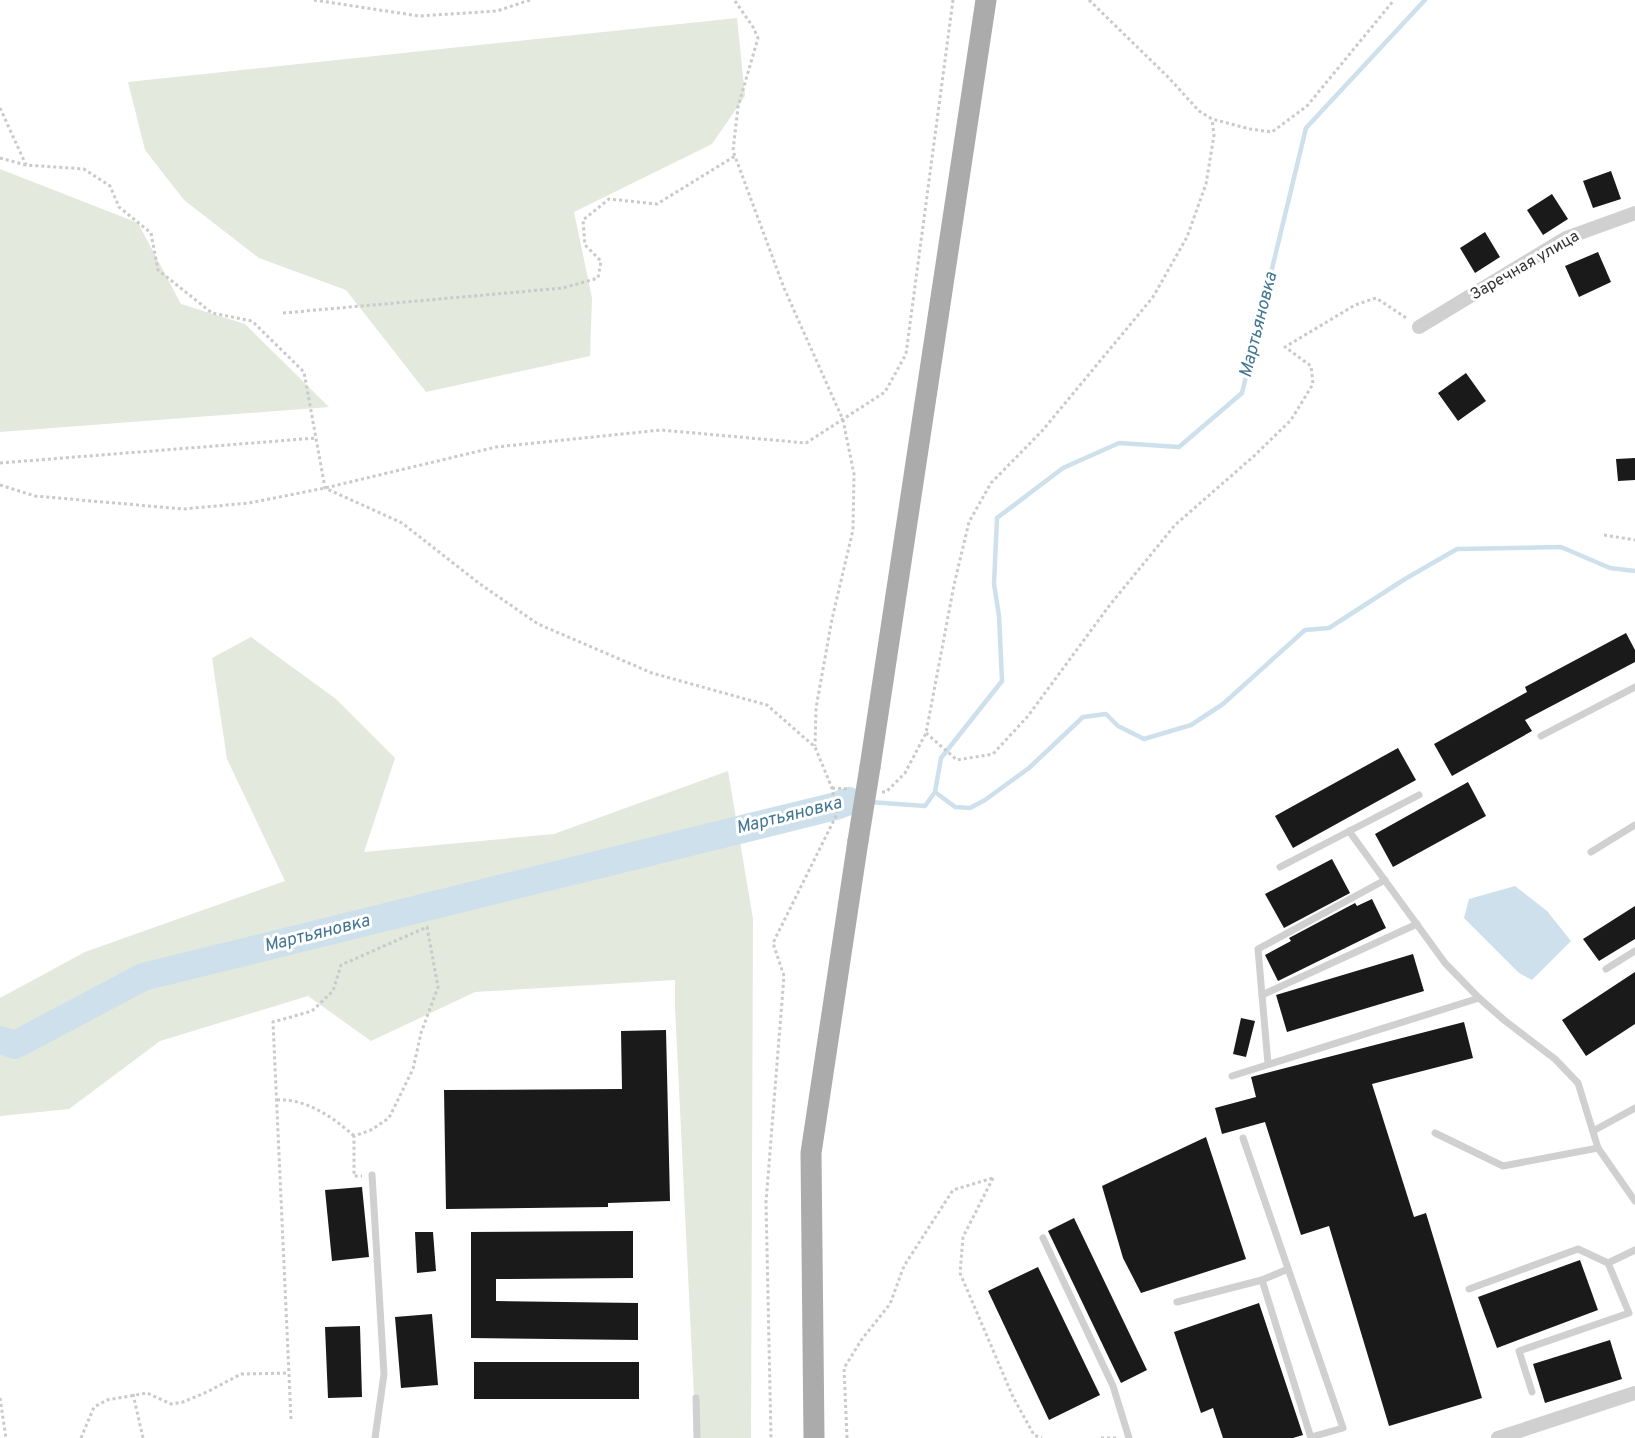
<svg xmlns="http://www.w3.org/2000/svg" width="1635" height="1438" font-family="Overpass,sans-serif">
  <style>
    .green { fill: #e3e9dc }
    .water { fill: #cde0eb }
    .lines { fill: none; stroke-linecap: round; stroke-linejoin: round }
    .stream { stroke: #cde0eb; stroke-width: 4.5 }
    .river { stroke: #cde0eb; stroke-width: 28 }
    .building { fill: #1a1a1a }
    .path { stroke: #cacaca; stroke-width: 3; stroke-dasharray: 3 3; stroke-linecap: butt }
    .lane { stroke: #d0d0d0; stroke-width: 7 }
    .street { stroke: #d0d0d0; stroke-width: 14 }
    .primary { stroke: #ababab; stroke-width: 21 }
    .primary-bridge { stroke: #ababab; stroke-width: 21 }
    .labels { text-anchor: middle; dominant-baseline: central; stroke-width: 6; stroke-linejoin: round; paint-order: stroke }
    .street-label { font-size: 16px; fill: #333; stroke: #fff }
    .water-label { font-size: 18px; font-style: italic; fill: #427693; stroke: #fff }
  </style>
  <rect width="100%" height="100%" fill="#fff"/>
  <g class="green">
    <path d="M737,18L745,96L712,144L574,212L592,298L590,356L426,392L346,290L259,258L184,200L145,150L128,82Z"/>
    <path d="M0,169L138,223L181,304L245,324L329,407L0,432Z"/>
    <path d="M251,637L336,699L395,758L364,852L554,834L728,771L753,919L751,1438H696L675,1007V980L475,992L371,1041L308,996L160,1041L69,1109L0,1116V998L85,952L285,881L227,759L212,658Z"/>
  </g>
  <path class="water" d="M1515,886L1547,911L1571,941L1532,980L1519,973L1464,918L1469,899Z"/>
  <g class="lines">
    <g class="stream">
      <path d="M935,792L955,807L970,808L985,800L1029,768L1083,717L1106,714L1118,726L1144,739L1191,725L1223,704L1305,630L1329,628L1405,579L1457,549L1561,547L1610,568L1635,571"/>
      <path d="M870,802L925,806L935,792L941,758L1002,681L999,616L994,584L997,518L1063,468L1119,443L1179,447L1242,393L1306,128L1425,0"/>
    </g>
    <path class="river" d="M0,1040L15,1045L143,977L836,806L849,801"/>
  </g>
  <g class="building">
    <path d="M1611,171L1621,199L1593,208L1583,181Z"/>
    <path d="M1552,194L1568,219L1543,235L1527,210Z"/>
    <path d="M1485,232L1500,257L1475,273L1460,248Z"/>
    <path d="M1598,252L1611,282L1579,297L1565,266Z"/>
    <path d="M1466,373L1486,401L1458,421L1438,393Z"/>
    <path d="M1635,458V480L1618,481L1616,459Z"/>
    <path d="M1626,633L1635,650V662L1525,720L1532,731L1452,776L1434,744L1527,692L1525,687Z"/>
    <path d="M1398,748L1416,780L1293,848L1275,816Z"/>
    <path d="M1468,782L1486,816L1393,867L1375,834Z"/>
    <path d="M1332,859L1350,893L1284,928L1265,894Z"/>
    <path d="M1372,899L1386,928L1278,981L1265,955L1291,941L1289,938L1355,903L1357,906Z"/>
    <path d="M1635,906V939L1599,961L1583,939Z"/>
    <path d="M1413,954L1424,991L1287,1032L1276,995Z"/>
    <path d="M1635,972V1024L1586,1056L1562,1020Z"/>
    <path d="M1241,1018L1255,1021L1246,1057L1233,1054Z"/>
    <path d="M1464,1022L1473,1058L1372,1084L1414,1217L1426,1213L1482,1398L1389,1426L1329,1226L1301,1235L1265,1122L1222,1134L1215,1108L1256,1097L1251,1077Z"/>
    <path d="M666,1030L670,1201L608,1203V1207L446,1209L444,1090L622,1089L621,1031Z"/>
    <path d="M1206,1137L1246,1259L1141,1293L1123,1258L1102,1186Z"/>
    <path d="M362,1187L369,1257L332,1261L325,1190Z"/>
    <path d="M1074,1218L1147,1370L1121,1383L1048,1231Z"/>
    <path d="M633,1231V1278L496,1279V1301L638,1303V1340L471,1338V1232Z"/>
    <path d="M415,1232H433L436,1271L417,1273Z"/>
    <path d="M1580,1260L1598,1310L1497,1348L1478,1297Z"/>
    <path d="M1038,1267L1100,1395L1049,1420L988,1291Z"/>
    <path d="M1259,1303L1303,1435L1293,1438H1223L1213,1408L1201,1413L1174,1332Z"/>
    <path d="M432,1314L438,1385L401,1388L395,1317Z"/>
    <path d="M360,1326L362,1397L328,1398L325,1327Z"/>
    <path d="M1610,1340L1622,1379L1545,1403L1533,1364Z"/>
    <rect x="474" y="1362" width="165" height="37"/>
  </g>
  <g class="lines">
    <g class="path">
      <path d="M314,0L419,16L497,11L530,0"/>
      <path d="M1089,0L1169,78L1199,111L1212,119L1250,129L1272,132L1307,106L1394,0"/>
      <path d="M735,1L753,27L758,38L738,107L733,151L784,288L843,420L854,474L853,530L832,619L816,708L815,746"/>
      <path d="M0,108L26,165L84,169L110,186L119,207L151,233L158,270L212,313L252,321L304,372L325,488L402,523L480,584L538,624L652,673L767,705L815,747L832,788L837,814L773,943L784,976L766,1202L771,1438"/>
      <path d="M0,158L26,165"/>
      <path d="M283,313L563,288L598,278L601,261L585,245L583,220L609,199L657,204L735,156"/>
      <path d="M0,463L316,438"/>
      <path d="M0,485L35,496L183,509L249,503L325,488L496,447L661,430L806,443L885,392L906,354L953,0"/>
      <path d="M1604,535L1635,540"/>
      <path d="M926,733L957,760L993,754L1028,716L1109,606L1175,525L1254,456L1291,420L1313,384L1311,366L1285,347L1355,305L1376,298L1408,319"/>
      <path d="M832,788L848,789"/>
      <path d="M882,792H886L905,773L926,733L954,585L969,522L991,483L1042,431L1153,297L1187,237L1206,184L1214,135L1212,119"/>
      <path d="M277,1100C305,1098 333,1117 354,1136"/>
      <path d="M993,1178L963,1237L960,1273L1013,1397L1034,1435L1042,1438"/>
      <path d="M133,1394L143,1438"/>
      <path d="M0,1398L6,1438"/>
      <path d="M291,1419L273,1022L312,1011L333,991L341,965L427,927L438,987L421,1033L413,1069L389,1118L371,1130L354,1136V1176H362"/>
      <path d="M81,1438L94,1407L107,1400L147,1393L171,1404L183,1402L207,1392L241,1374L289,1373"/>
      <path d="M847,1438L844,1368L862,1339L890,1304L904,1266L953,1190L993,1178"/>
      <path d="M1101,1438H1118"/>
    </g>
    <g class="lane">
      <path d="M1541,736L1635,687"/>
      <path d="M1349,831L1445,963L1479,998L1504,1020L1555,1059L1578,1083L1598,1148L1635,1201"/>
      <path d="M1591,852L1635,825"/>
      <path d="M1280,867L1419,795"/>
      <path d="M1606,969L1635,951"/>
      <path d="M1262,995L1417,924"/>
      <path d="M1268,1064L1258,949L1385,880"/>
      <path d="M1232,1076L1479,998"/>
      <path d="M1593,1131L1635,1108"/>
      <path d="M1435,1133L1503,1166L1598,1148"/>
      <path d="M1243,1138L1343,1428L1311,1437"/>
      <path d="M372,1175L384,1374L375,1438"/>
      <path d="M1043,1238L1113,1386L1129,1438"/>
      <path d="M1262,1280L1288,1269"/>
      <path d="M1469,1289L1578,1249L1608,1263"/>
      <path d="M1177,1302L1262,1280L1311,1438"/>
      <path d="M1532,1392L1519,1351L1629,1313L1608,1263L1635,1250"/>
      <path d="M696,1398L697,1438"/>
    </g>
    <g class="street">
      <path d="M1419,327L1566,238L1635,213"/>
      <path d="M1498,1438L1635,1393"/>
    </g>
    <g class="primary">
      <path d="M870,767L986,0"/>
      <path d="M814,1438L811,1153L858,841"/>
    </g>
    <path class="primary-bridge" d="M858,841L870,767"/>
  </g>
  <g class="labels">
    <g class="street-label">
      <text transform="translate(1525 266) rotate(-30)">Заречная улица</text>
    </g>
    <g class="water-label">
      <text transform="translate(1259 325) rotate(-76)">Мартьяновка</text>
      <text transform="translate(789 816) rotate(-14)">Мартьяновка</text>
      <text transform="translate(317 934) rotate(-14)">Мартьяновка</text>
    </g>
  </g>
</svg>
